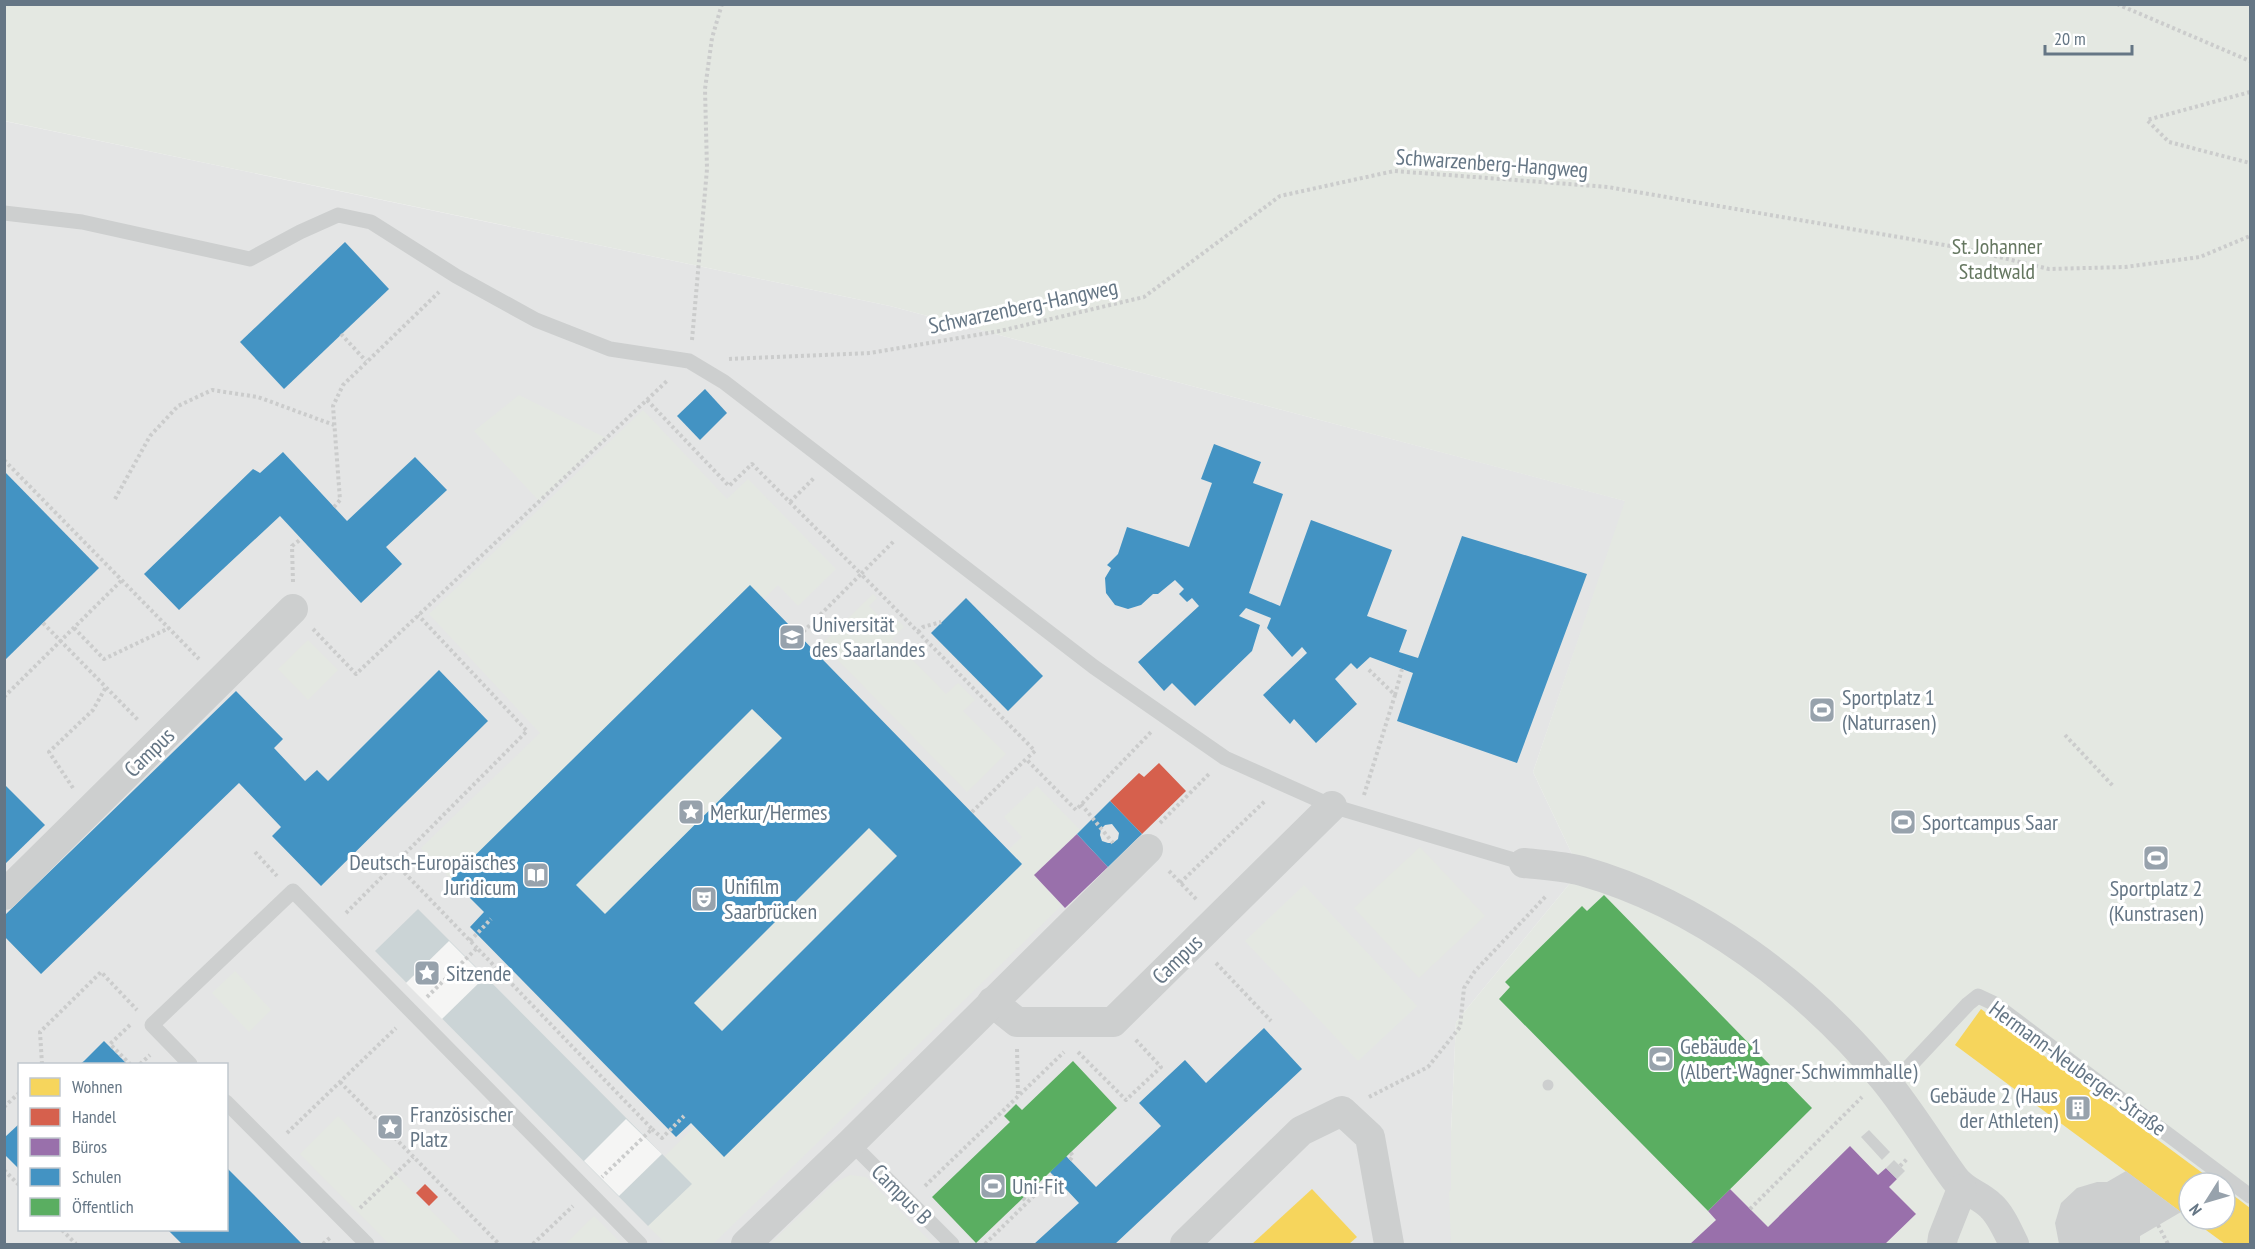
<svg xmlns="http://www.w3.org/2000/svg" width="2255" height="1249" font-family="'PT Sans Narrow',sans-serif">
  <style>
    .built { fill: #e4e5e5; fill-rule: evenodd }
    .green { fill: #e4e8e2; fill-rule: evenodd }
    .water { fill: #cbd4d6 }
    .pier { fill: #f5f5f4 }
    .homes { fill: #f6d55c }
    .shops { fill: #d6604d }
    .offices { fill: #9970ab }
    .schools { fill: #4393c3; fill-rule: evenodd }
    .public { fill: #5aae61 }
    .building { fill: #cdcfcf }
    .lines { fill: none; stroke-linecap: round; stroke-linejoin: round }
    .path { stroke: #cbcccc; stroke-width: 4; stroke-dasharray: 3 3; stroke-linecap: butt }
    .lane { stroke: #cdcfcf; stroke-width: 15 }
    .street { stroke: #cdcfcf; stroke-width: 30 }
    .labels { text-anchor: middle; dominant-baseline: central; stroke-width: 6; stroke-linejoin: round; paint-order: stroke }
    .street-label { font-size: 22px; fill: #657685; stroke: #fff }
    .park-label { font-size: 22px; fill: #657760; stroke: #fff }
    .poi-label { font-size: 22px; fill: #657685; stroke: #fff; text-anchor: start }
  </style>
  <rect width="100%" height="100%" fill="#f5f5f4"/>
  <path class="built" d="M4,121L890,306L1626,501L1533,772L1580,871L1456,1022L1451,1132L1452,1244H5ZM20,1064H226V1230H20Z"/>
  <g class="green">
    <path d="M5,5H2250V1244H1451L1449,1192L1451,1189V1132L1456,1022L1580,871L1533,772L1625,501L890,306L5,121ZM2189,1183H2225V1219H2189Z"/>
    <path d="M519,395L606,438L539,501L474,431Z"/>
    <path d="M643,410L727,499L748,479L836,569L798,606L778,585L763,600L749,586L451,879L421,848L540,733L429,614Z"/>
    <path d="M873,594L877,598L869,606L890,627L898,620L904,627L892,639L946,694L958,683L975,700L963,711L1006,754L967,792L822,644Z"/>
    <path d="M308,640L338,670L308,700L278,669Z"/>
    <path d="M752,709L782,738L605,914L576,885Z"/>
    <path d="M1037,786L1080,830L1034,875L1062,905L713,1244H666L648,1226L691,1184L664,1157L694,1127L724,1157L1022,864L1008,850L1022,837L1004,817Z"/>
    <path d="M869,828L897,856L722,1031L694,1003Z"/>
    <path d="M1420,847L1485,916L1419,978L1354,908Z"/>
    <path d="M1304,885L1417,1006L1358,1061L1245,941Z"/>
    <path d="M235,971L271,1010L249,1032L212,993Z"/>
    <path d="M338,1116L464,1244H389L300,1154Z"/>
    <path d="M850,1175L866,1177L933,1244H770L834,1183Z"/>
    <path d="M594,1216L622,1244H565Z"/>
  </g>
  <path class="water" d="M418,909L692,1184L648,1226L375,951Z"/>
  <g class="pier">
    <path d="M449,941L485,977L442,1019L406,983Z"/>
    <path d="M626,1119L662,1154L619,1196L584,1161Z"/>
  </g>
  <g class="homes">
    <path d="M1981,1009L2216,1183H2189V1218L1955,1045Z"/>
    <path d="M1312,1189L1357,1237L1349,1244H1252Z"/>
    <path d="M2225,1189L2250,1208V1244H2225L2191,1219H2225Z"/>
  </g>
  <g class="shops">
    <path d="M1159,763L1186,791L1142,834L1110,801L1139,773L1144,777Z"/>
    <path d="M425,1184L438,1197L429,1206L416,1193Z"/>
  </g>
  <g class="offices">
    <path d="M1077,834L1108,867L1065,908L1034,875Z"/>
    <path d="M1850,1146L1878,1175L1886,1168L1897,1179L1889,1187L1916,1214L1885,1244H1690L1716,1220L1708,1211L1730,1189L1768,1227Z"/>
  </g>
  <g class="schools">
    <path d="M345,242L389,289L284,389L240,342Z"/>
    <path d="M705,389L727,413L700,440L677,416Z"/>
    <path d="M1214,444L1261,462L1253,483L1283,494L1249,593L1280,606L1311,520L1392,550L1367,616L1407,630L1399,652L1418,658L1462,536L1587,574L1517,763L1397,721L1413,673L1370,657L1357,669L1351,663L1335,679L1357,704L1316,743L1294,719L1290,724L1263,695L1307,653L1302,647L1292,657L1267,628L1271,618L1246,608L1239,616L1260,625L1252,651L1195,706L1172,683L1164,691L1138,662L1199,606L1192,598L1187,602L1179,594L1184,589L1175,580L1158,594H1153L1141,605L1128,609L1115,605L1106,593L1105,578L1111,568L1107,565L1118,554L1127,527L1189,547L1212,483L1201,479Z"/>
    <path d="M283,452L347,521L415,457L447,490L386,547L402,564L361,603L280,516L179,610L144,574L253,469L260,473Z"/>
    <path d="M4,471L99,568L4,661Z"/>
    <path d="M750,585L1022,864L724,1157L691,1123L676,1137L470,927L484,912L451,879ZM752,709L782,738L605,914L576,885ZM869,828L897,856L722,1031L694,1003Z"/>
    <path d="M966,598L1043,676L1008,711L931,633Z"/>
    <path d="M439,670L488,721L321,886L272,836L281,827L239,783L41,974L4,936V916L236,691L283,739L274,748L305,781L317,770L328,781Z"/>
    <path d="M4,784L45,825L4,865Z"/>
    <path d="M1110,801L1142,834L1108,867L1077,834ZM1112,824L1119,833L1118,839L1113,843H1108L1102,841L1100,835L1101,829L1105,825Z"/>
    <path d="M1264,1028L1302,1069L1115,1244H1034L1079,1203L1050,1172L1066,1156L1096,1187L1161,1126L1139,1103L1185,1060L1206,1083Z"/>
    <path d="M104,1041L127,1064H80L84,1061Z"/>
    <path d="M20,1123V1170L4,1154V1138Z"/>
    <path d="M226,1167L254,1195L302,1244H182L168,1230H226Z"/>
  </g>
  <g class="public">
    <path d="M1604,895L1812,1108L1708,1211L1499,999L1510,987L1505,982L1582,906L1587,911Z"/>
    <path d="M1073,1061L1117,1108L976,1243L932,1197L1010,1122L1004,1116L1016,1104L1022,1110Z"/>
  </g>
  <g class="building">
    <circle cx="1548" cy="1085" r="5.5"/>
    <path d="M1869,1130L1890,1152L1882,1160L1861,1137Z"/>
    <path d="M1894,1160L1905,1171L1897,1179L1886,1168Z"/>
    <path d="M2126,1171L2181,1212L2140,1236V1244H2059L2055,1223L2061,1203L2077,1188L2097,1182H2107Z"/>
  </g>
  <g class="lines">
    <g class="path">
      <path d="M2117,4L2250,61"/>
      <path d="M2250,92L2147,120L2169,142L2250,163"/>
      <path d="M341,334L366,361"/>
      <path d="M692,340L707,169L705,89L712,38L722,4"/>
      <path d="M729,359L870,353L1000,331L1144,297L1280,196L1394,171L1608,187L1962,248L2049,269L2125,267L2200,257L2250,236"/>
      <path d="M647,400L729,486L752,464L861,574L895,540"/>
      <path d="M4,460L199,659"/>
      <path d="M115,499L150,436L178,406L212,390L258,397L334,425"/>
      <path d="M790,502L814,478"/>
      <path d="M334,507L340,500L333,406L343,385L439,292"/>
      <path d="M293,582L292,546L301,539"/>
      <path d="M43,623L139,721"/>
      <path d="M74,628L104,659L169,628"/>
      <path d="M313,629L356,674L668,380"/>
      <path d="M918,632L923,627L941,622"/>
      <path d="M799,636L861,574L1035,751L1026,759"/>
      <path d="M1395,695L1402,669"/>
      <path d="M4,697L122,580"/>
      <path d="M2065,735L2114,787"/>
      <path d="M73,788L49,752L93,710L106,687"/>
      <path d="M1364,795L1395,695L1367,668"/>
      <path d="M1081,804L1113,843"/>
      <path d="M972,812L1026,759L1076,810L1151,732"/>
      <path d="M1160,823L1210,773"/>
      <path d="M255,852L277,876"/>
      <path d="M396,864L477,948"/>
      <path d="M1169,871L1197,900"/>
      <path d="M1180,883L1266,800"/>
      <path d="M346,913L527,731L418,615"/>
      <path d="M470,941L491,919"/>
      <path d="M1216,963L1271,1021"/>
      <path d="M427,997L477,948L652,1129L602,1177"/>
      <path d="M130,1025L110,1044L130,1064"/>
      <path d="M1017,1049L1018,1096"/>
      <path d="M1078,1052L1126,1100L1161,1067L1135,1039"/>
      <path d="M42,1064L40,1032L101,972L137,1010"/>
      <path d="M140,1064L150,1055"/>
      <path d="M340,1082L499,1244"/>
      <path d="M1369,1097L1428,1067L1460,1027L1464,988L1475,971L1546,896"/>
      <path d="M4,1107L20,1092"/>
      <path d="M652,1129L662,1138L684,1116"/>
      <path d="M287,1133L396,1028"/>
      <path d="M1070,1160L1073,1156L1070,1152"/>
      <path d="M1900,1166L1907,1159"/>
      <path d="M4,1170L20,1186"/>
      <path d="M925,1186L1064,1052"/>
      <path d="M1023,1198L1027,1202"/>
      <path d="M360,1208L413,1157"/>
      <path d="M1750,1209L1862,1097"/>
      <path d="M2158,1225L2168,1244"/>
      <path d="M62,1230L76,1244"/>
      <path d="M323,1244L331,1237"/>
      <path d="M533,1244L573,1206"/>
      <path d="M985,1244L1054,1176"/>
    </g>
    <g class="lane">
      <path d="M4,213L82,222L250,259L300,232L338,215L371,222L456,276L536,320L610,349L689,361L724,382L1094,667L1225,758L1332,806L1524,863"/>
      <path d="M190,1064L152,1025L293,891L640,1244"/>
      <path d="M1890,1087L1968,1004L1978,996L1993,1003L2250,1196"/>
      <path d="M226,1102L367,1244"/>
      <path d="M851,1143L952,1244"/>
    </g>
    <g class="street">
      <path d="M1524,863C1543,865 1563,866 1582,871C1699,904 1807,986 1884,1079C1910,1111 1931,1146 1955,1179C1966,1193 1979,1194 1991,1206C2001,1215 2008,1232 2014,1244"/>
      <path d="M4,895L293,609"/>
      <path d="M992,1002L1017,1022H1113L1332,806"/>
      <path d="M746,1244L851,1143L1148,849"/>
      <path d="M1185,1244L1301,1131L1342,1111L1370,1137L1389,1244"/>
      <path d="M1942,1244L1943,1237L1962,1189"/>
    </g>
  </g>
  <defs>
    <symbol id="university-square" viewBox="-11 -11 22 22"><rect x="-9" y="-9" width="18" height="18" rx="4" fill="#97a2ac" stroke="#fff"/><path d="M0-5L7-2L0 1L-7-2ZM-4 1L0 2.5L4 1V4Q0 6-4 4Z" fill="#fff"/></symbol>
    <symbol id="stadium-square" viewBox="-11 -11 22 22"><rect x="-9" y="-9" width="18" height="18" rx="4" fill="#97a2ac" stroke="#fff"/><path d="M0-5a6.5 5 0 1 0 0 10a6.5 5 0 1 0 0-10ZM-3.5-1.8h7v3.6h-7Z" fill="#fff"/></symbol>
    <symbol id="sight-square" viewBox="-11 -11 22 22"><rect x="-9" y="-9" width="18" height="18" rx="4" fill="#97a2ac" stroke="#fff"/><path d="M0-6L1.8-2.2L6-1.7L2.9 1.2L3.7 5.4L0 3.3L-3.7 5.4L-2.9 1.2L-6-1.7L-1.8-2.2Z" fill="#fff"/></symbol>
    <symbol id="library-square" viewBox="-11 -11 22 22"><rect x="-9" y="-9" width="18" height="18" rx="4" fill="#97a2ac" stroke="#fff"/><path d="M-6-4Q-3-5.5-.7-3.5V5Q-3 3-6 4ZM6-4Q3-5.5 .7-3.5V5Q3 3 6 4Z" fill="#fff"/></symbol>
    <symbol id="theatre-square" viewBox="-11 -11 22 22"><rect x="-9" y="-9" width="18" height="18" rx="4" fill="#97a2ac" stroke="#fff"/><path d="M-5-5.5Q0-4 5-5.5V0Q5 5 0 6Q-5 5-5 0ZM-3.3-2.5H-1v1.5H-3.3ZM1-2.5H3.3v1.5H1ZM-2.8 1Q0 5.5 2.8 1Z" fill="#fff"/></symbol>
    <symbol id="building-square" viewBox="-11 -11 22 22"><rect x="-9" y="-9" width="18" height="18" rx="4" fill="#97a2ac" stroke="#fff"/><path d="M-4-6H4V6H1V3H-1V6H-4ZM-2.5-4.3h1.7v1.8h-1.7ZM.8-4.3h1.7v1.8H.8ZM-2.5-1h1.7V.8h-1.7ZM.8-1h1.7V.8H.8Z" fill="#fff"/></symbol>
  </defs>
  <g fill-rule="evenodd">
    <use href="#university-square" x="777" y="622" width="30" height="30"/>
    <use href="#stadium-square" x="1807" y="695" width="30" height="30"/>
    <use href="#sight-square" x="676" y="797" width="30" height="30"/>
    <use href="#stadium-square" x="1888" y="807" width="30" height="30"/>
    <use href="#stadium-square" x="2141" y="843" width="30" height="30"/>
    <use href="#library-square" x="521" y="860" width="30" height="30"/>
    <use href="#theatre-square" x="689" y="884" width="30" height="30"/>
    <use href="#sight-square" x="412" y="958" width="30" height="30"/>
    <use href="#stadium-square" x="1646" y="1044" width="30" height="30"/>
    <use href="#building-square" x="2063" y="1093" width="30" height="30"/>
    <use href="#sight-square" x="375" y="1112" width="30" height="30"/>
    <use href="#stadium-square" x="978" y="1171" width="30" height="30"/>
  </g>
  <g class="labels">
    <g class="street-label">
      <text transform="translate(1492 163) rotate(4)">Schwarzenberg-Hangweg</text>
      <text transform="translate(1023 306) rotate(-12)">Schwarzenberg-Hangweg</text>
      <text transform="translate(149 752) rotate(-44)">Campus</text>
      <text transform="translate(1177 959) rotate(-44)">Campus</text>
      <text transform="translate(2078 1068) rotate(36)">Hermann-Neuberger-Straße</text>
      <text transform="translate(902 1194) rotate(45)">Campus B</text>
    </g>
    <g class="park-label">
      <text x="1997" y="246">St. Johanner<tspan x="1997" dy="25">Stadtwald</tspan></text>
    </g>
    <g class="poi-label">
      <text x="812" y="624">Universität<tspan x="812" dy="25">des Saarlandes</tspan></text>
      <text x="1842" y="697">Sportplatz 1<tspan x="1842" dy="25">(Naturrasen)</tspan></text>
      <text x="710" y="812">Merkur/Hermes</text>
      <text x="1922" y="822">Sportcampus Saar</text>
      <text x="516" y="862" text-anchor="end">Deutsch-Europäisches<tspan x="516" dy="25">Juridicum</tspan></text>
      <text x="724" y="886">Unifilm<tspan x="724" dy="25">Saarbrücken</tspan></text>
      <text x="2156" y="888" text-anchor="middle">Sportplatz 2<tspan x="2156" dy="25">(Kunstrasen)</tspan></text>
      <text x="446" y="973">Sitzende</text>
      <text x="1680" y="1046">Gebäude 1<tspan x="1680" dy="25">(Albert-Wagner-Schwimmhalle)</tspan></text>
      <text x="2058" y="1095" text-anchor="end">Gebäude 2 (Haus<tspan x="2058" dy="25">der Athleten)</tspan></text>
      <text x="410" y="1114">Französischer<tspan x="410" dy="25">Platz</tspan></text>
      <text x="1012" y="1186">Uni-Fit</text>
    </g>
  </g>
  <rect width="2255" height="1249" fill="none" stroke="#657685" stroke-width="12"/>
  <rect x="18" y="1063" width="210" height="168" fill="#ffffff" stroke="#c1c8ce" stroke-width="1.5"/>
  <rect x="30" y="1078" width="30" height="18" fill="#f6d55c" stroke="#c1c8ce" stroke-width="1.5"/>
  <text x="72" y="1093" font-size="18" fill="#657685">Wohnen</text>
  <rect x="30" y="1108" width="30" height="18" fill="#d6604d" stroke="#c1c8ce" stroke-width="1.5"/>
  <text x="72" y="1123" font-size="18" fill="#657685">Handel</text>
  <rect x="30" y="1138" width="30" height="18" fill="#9970ab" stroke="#c1c8ce" stroke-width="1.5"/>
  <text x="72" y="1153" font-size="18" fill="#657685">Büros</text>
  <rect x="30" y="1168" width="30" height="18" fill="#4393c3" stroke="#c1c8ce" stroke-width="1.5"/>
  <text x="72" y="1183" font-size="18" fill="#657685">Schulen</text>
  <rect x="30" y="1198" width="30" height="18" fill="#5aae61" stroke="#c1c8ce" stroke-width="1.5"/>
  <text x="72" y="1213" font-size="18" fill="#657685">Öffentlich</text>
  <g transform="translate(2207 1201) rotate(233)"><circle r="28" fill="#ffffff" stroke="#c1c8ce" stroke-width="1.5"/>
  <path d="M0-4.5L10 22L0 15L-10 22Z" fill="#97a2ac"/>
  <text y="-9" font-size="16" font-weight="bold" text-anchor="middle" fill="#657685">N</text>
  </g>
  <path d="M2045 45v9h87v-9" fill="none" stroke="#657685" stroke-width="3"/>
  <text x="2054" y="45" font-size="18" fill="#657685" stroke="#ffffff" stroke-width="4.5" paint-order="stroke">20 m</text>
</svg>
